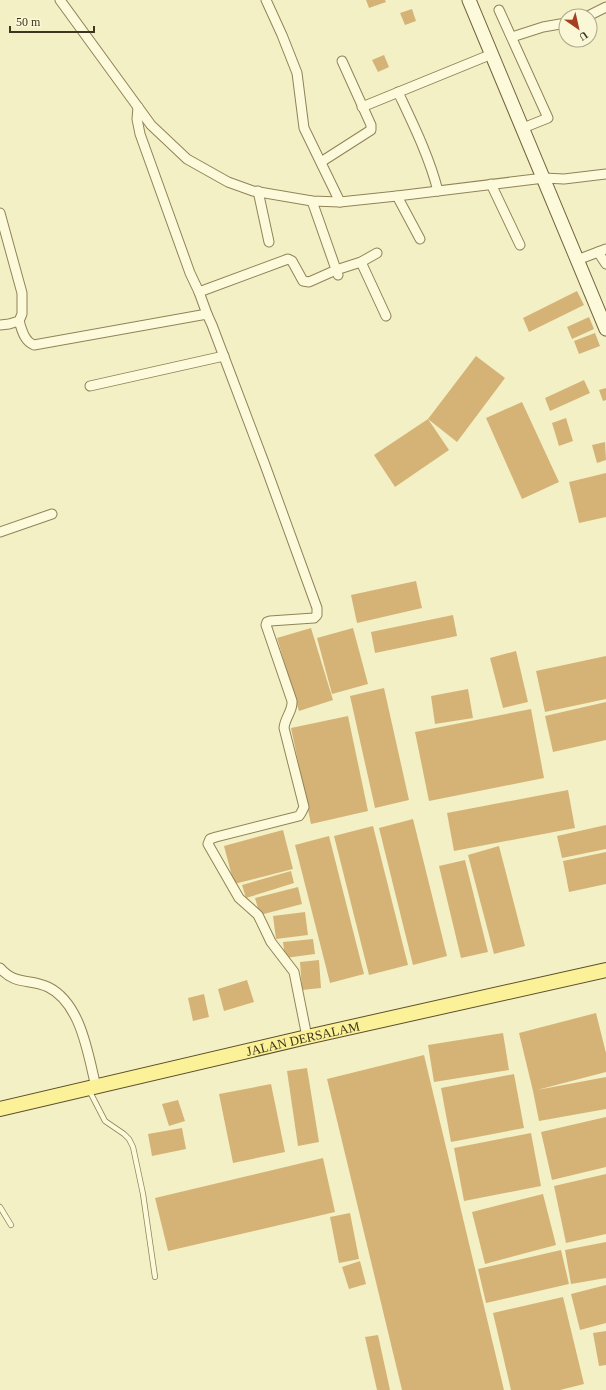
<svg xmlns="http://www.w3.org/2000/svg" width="606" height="1390" font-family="'Times New Roman',serif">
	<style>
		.building { fill: #d5b377 }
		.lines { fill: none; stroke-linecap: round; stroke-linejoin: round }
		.service-casing { stroke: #918358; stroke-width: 6 }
		.minor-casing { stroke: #918358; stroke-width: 11 }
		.secondary-casing { stroke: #73633b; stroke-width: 15 }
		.primary-casing { stroke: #5e4f2d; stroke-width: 16 }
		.service { stroke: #fcfada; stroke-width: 4.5 }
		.minor { stroke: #fcfada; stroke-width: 9 }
		.secondary { stroke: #fcfada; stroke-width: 13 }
		.primary { stroke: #faf199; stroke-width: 14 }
		.labels { text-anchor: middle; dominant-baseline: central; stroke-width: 3.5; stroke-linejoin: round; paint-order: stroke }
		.street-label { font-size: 13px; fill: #3f351e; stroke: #f9f7d6 }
	</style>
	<rect width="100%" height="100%" fill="#f3f0c5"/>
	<g class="building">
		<path d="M 366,0 L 385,0 L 386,2 L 369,8 Z"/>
		<path d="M 412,9 L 416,21 L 405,25 L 400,13 Z"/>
		<path d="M 384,55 L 389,67 L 378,72 L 372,60 Z"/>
		<path d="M 577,291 L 584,305 L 529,332 L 523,318 Z"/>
		<path d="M 589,317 L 594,329 L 572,339 L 567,327 Z"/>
		<path d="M 595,333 L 600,346 L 579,354 L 574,341 Z"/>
		<path d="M 476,356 L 505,378 L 457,442 L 428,419 Z"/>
		<path d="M 584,380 L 590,393 L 550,411 L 545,398 Z"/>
		<path d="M 606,388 L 606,400 L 603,401 L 599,390 Z"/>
		<path d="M 522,402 L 559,482 L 522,499 L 486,418 Z"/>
		<path d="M 566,418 L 573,441 L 559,446 L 552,423 Z"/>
		<path d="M 428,419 L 449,450 L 395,487 L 374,455 Z"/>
		<path d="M 605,442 L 606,460 L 597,463 L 592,445 Z"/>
		<path d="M 606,473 L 606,517 L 579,523 L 569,482 Z"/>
		<path d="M 416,581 L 422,608 L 357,623 L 351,595 Z"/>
		<path d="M 453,615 L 457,636 L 375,653 L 371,632 Z"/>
		<path d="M 311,628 L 333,700 L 299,711 L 277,638 Z"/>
		<path d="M 353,628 L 368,684 L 332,694 L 317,638 Z"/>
		<path d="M 516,651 L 528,702 L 503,708 L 490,658 Z"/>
		<path d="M 606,656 L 606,699 L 545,712 L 536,671 Z"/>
		<path d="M 384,688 L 409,800 L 375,808 L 350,696 Z"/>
		<path d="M 468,689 L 473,718 L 435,724 L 431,696 Z"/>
		<path d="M 606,702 L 606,740 L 553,752 L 545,716 Z"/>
		<path d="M 531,709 L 544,778 L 429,801 L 415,732 Z"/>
		<path d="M 348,716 L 368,811 L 311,824 L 291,728 Z"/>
		<path d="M 568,790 L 575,828 L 454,851 L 447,813 Z"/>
		<path d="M 413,819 L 447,956 L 413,965 L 379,828 Z"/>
		<path d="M 606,825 L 606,849 L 562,858 L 557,836 Z"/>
		<path d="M 373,826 L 408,965 L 369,975 L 334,836 Z"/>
		<path d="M 283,830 L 293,869 L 234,884 L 224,846 Z"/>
		<path d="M 329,836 L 364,974 L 330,983 L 295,845 Z"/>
		<path d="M 499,846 L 525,946 L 494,954 L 468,855 Z"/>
		<path d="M 606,852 L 606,884 L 569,892 L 563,861 Z"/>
		<path d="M 465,860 L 488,952 L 461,958 L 439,866 Z"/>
		<path d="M 291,871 L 294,883 L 246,898 L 242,885 Z"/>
		<path d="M 298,887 L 302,904 L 260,915 L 255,898 Z"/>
		<path d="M 305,912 L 308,935 L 276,939 L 273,916 Z"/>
		<path d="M 313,939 L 315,954 L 285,958 L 283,942 Z"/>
		<path d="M 319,960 L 321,988 L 302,990 L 300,962 Z"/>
		<path d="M 247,980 L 254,1002 L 224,1011 L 218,989 Z"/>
		<path d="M 204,994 L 209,1017 L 193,1021 L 188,998 Z"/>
		<path d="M 596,1013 L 606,1053 L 606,1072 L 537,1090 L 606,1077 L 606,1109 L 539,1121 L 533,1091 L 519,1033 Z"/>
		<path d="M 503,1033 L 509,1070 L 434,1082 L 428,1045 Z"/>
		<path d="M 424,1055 L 504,1390 L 402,1390 L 327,1079 Z"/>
		<path d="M 307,1068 L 319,1142 L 298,1146 L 287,1071 Z"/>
		<path d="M 514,1074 L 524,1128 L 451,1142 L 441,1088 Z"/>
		<path d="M 271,1084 L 285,1152 L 233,1163 L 219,1094 Z"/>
		<path d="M 178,1100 L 185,1121 L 169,1126 L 162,1104 Z"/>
		<path d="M 606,1117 L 606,1167 L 552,1180 L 541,1132 Z"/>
		<path d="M 182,1128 L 186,1149 L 152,1156 L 148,1134 Z"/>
		<path d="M 531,1133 L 541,1186 L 464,1201 L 454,1148 Z"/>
		<path d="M 323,1158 L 335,1212 L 168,1251 L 155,1198 Z"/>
		<path d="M 606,1174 L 606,1234 L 566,1243 L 554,1186 Z"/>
		<path d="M 543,1194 L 556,1245 L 485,1264 L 472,1212 Z"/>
		<path d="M 350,1213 L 359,1259 L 339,1263 L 330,1217 Z"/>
		<path d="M 606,1242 L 606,1278 L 571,1284 L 565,1250 Z"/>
		<path d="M 561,1250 L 569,1284 L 486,1303 L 478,1269 Z"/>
		<path d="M 360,1261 L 366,1284 L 349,1289 L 342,1267 Z"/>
		<path d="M 606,1285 L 606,1323 L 580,1330 L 571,1294 Z"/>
		<path d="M 563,1297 L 584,1384 L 560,1390 L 511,1390 L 493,1313 Z"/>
		<path d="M 606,1331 L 606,1365 L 599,1366 L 593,1333 Z"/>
		<path d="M 378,1335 L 390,1390 L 377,1390 L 365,1337 Z"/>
	</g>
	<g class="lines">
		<g class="service-casing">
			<g id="service">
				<path d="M 89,1090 L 105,1121 L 124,1134 L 129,1139 L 133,1147 L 143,1194 L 155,1277"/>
				<path d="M 0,1207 L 11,1225"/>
			</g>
		</g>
		<g class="minor-casing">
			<g id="minor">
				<path d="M 60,0 L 151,125 L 187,159 L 228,182 L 253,191 L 312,201 L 340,202 L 397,196 L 544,178 L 564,179 L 606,174"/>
				<path d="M 266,0 L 282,35 L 297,73 L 304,128 L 340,202"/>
				<path d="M 499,10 L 548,118 L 523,128"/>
				<path d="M 588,16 L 606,7"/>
				<path d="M 512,37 L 543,27 L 566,23"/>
				<path d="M 398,92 C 413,124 429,156 438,191"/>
				<path d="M 138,107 L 137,119 L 140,134 L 190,273 L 199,292 L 207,314"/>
				<path d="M 362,107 L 492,54"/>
				<path d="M 321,162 L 371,130 L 371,125 L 342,61"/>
				<path d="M 491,184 L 520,245"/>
				<path d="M 258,191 L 269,242"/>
				<path d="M 397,196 L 420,239"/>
				<path d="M 312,201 L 338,275"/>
				<path d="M 0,213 L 22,293 L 22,314 L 19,321 L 9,324 L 0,325"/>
				<path d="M 598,252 L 606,264"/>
				<path d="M 577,260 L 606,249"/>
				<path d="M 361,262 L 386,316"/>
				<path d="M 199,292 L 288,259 L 292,261 L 303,281 L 309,282 L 336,270 L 361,262 L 377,253"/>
				<path d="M 19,321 C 22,330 24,341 34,345 L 207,314 L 212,325 L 265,465 L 317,608 L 317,615 L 314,618 L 270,621 L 267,622 L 266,625 L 292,701 C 293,711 285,717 284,728 L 304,807 L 301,813 L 299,816 L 216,837 L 210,839 L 208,844 L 239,898 L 258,915 L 271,942 L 294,972 L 307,1037"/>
				<path d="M 90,386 L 224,356"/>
				<path d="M 0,532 L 52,514"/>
				<path d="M 0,968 C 16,986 29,978 48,987 C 81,1003 88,1054 96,1087"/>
			</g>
		</g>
		<g class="secondary-casing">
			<path id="secondary" d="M 469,0 L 606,329"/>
		</g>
		<g class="primary-casing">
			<g id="primary">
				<path id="s1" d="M 0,1109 L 307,1037 L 606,970"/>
			</g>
		</g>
		<use href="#service" class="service"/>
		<use href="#minor" class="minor"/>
		<use href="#secondary" class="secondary"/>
		<use href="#primary" class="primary"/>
	</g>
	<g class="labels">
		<g class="street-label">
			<text stroke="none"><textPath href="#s1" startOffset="311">JALAN DERSALAM</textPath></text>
		</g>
	</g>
	<g transform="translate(578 28) rotate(146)"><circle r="19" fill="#f9f7d6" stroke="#afa98c"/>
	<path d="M0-3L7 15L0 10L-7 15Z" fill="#a73e21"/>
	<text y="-6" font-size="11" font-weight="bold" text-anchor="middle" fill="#3f351e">U</text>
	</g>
	<path d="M10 26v6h84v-6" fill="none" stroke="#3f351e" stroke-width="2"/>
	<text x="16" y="26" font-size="12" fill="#3f351e" stroke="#f9f7d6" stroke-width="3" paint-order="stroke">50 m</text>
</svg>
